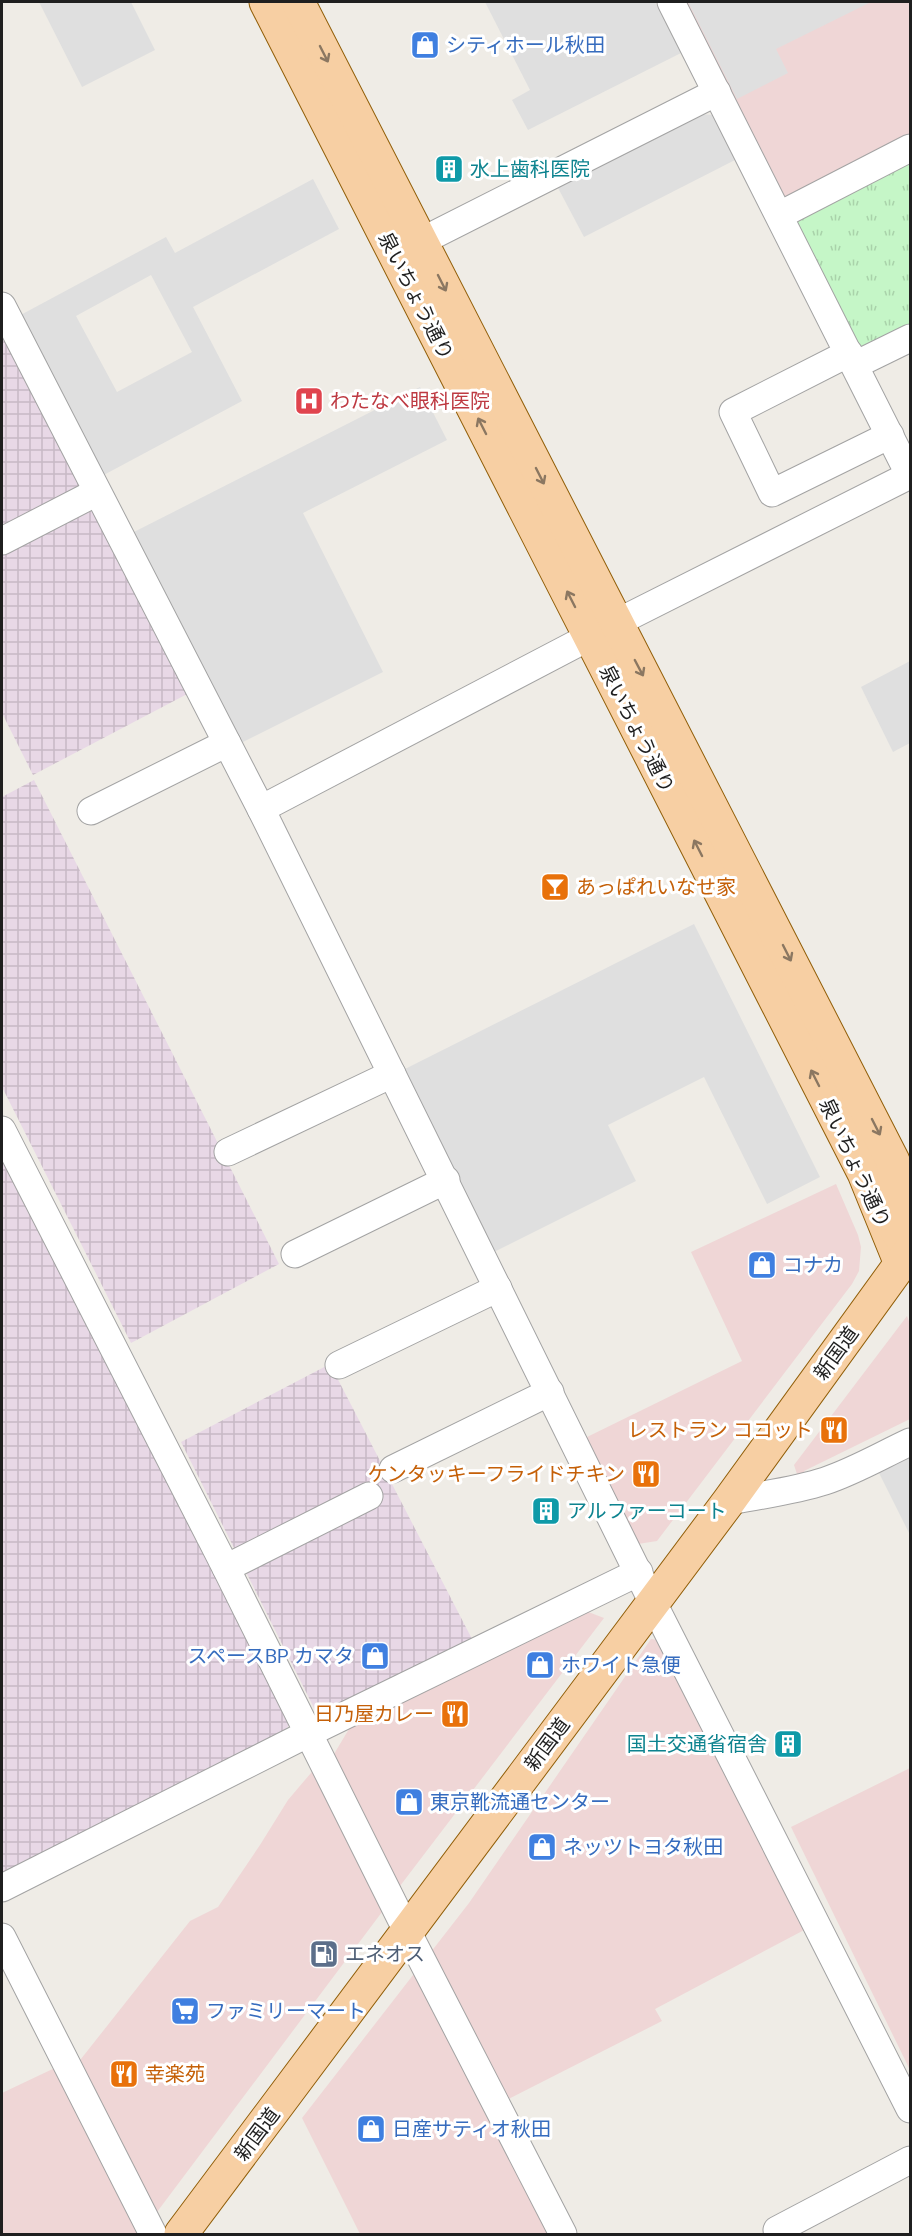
<svg xmlns="http://www.w3.org/2000/svg" width="912" height="2236" font-family="'DM Sans','Noto Sans JP',sans-serif">
	<style>
		.commercial { fill: #efd6d6 }
		.industrial { fill: url(#industrial-grid) }
		.park { fill: url(#park-tufts) }
		.parking { fill: #dfdfdf; fill-rule: evenodd }
		.lines { fill: none; stroke-linecap: round; stroke-linejoin: round }
		.minor-casing { stroke: #a3a3a3; stroke-width: 29 }
		.major-casing { stroke: #915e08; stroke-width: 35 }
		.minor { stroke: #fff; stroke-width: 27 }
		.major { stroke: #f7cfa3; stroke-width: 33 }
		.oneway { stroke: #8b7761 }
		.labels { text-anchor: middle; dominant-baseline: central; stroke-width: 6; stroke-linejoin: round; paint-order: stroke }
		.shop-label { font-size: 20px; fill: #366cbe; stroke: #fff; text-anchor: start }
		.culture-label { font-size: 20px; fill: #0d838f; stroke: #fff; text-anchor: start }
		.street-label { font-size: 20px; fill: #1f1f1f; stroke: #fff }
		.health-label { font-size: 20px; fill: #be3a42; stroke: #fff; text-anchor: start }
		.food-label { font-size: 20px; fill: #c56008; stroke: #fff; text-anchor: end }
		.service-label { font-size: 20px; fill: #4e5e75; stroke: #fff; text-anchor: start }
	</style>
	<defs>
		<pattern id="industrial-grid" width="8" height="8" patternUnits="userSpaceOnUse" patternTransform="scale(1.5)"><rect width="8" height="8" fill="#e8d8e6"/><path d="M0 4h8M4 0v8" fill="none" stroke="#c7b9c5"/></pattern>
		<pattern id="park-tufts" width="24" height="20" patternUnits="userSpaceOnUse" patternTransform="scale(1.5)"><rect width="24" height="20" fill="#c5f6c7"/><path d="M3 7l-1-3M5 7V3M7 7l1-3M15 17l-1-3M17 17v-4M19 17l1-3" fill="none" stroke="#a9d2aa"/></pattern>
	</defs>
	<rect width="100%" height="100%" fill="#efece6"/>
	<g class="commercial">
		<path d="M 680,2 L 910,2 L 910,136 L 782,202 Z"/>
		<path d="M 836,1184 L 858,1235 L 861,1247 L 859,1271 L 852,1284 L 657,1541 L 638,1544 L 585,1438 L 742,1361 L 691,1252 Z"/>
		<path d="M 907,1316 L 910,1324 L 910,1419 L 804,1471 L 806,1478 L 799,1480 L 794,1465 Z"/>
		<path d="M 583,1610 L 604,1618 L 400,1886 L 334,1754 L 352,1724 Z"/>
		<path d="M 651,1639 L 667,1641 L 808,1928 L 655,2009 L 662,2021 L 487,2110 L 552,2234 L 360,2234 L 302,2118 L 469,1903 Z"/>
		<path d="M 316,1767 L 385,1908 L 154,2216 L 77,2064 L 190,1921 L 218,1907 L 260,1845 L 288,1800 Z"/>
		<path d="M 910,1768 L 910,2070 L 791,1827 Z"/>
		<path d="M 59,2066 L 139,2234 L 2,2234 L 2,2093 Z"/>
	</g>
	<g class="industrial">
		<path d="M 2,324 L 191,692 L 33,775 L 2,713 Z"/>
		<path d="M 34,780 L 279,1264 L 131,1343 L 2,1087 L 2,797 Z"/>
		<path d="M 6,1157 L 289,1725 L 281,1736 L 2,1874 L 2,1160 Z"/>
		<path d="M 330,1364 L 472,1639 L 326,1713 L 315,1710 L 181,1442 Z"/>
	</g>
	<path class="park" d="M 910,156 L 910,330 L 856,349 L 794,222 Z"/>
	<g class="parking">
		<path d="M 39,2 L 131,2 L 155,50 L 82,87 Z"/>
		<path d="M 485,2 L 655,2 L 681,53 L 528,130 L 512,100 L 530,90 Z"/>
		<path d="M 688,2 L 871,2 L 776,49 L 788,73 L 737,99 Z"/>
		<path d="M 696,114 L 715,115 L 735,160 L 584,237 L 557,186 Z"/>
		<path d="M 313,179 L 339,229 L 193,307 L 242,401 L 100,477 L 15,318 L 166,237 L 175,253 ZM 151,275 L 192,352 L 117,392 L 76,316 Z"/>
		<path d="M 420,387 L 447,440 L 303,513 L 383,672 L 235,746 L 128,535 Z"/>
		<path d="M 910,661 L 910,743 L 893,752 L 861,687 Z"/>
		<path d="M 694,924 L 820,1177 L 767,1204 L 704,1077 L 608,1125 L 636,1181 L 492,1253 L 401,1071 Z"/>
		<path d="M 910,1449 L 910,1535 L 876,1467 Z"/>
	</g>
	<g class="lines">
		<g class="minor-casing">
			<g id="minor">
				<path d="M 671,2 L 910,476"/>
				<path d="M 780,215 L 910,148"/>
				<path d="M 404,250 L 717,92"/>
				<path d="M 2,306 L 261,809 L 653,1603 L 910,2109"/>
				<path d="M 849,353 L 733,412 L 772,493 L 890,435"/>
				<path d="M 855,365 L 910,338"/>
				<path d="M 2,541 L 97,492"/>
				<path d="M 261,809 L 616,623 L 910,475"/>
				<path d="M 91,811 L 227,743"/>
				<path d="M 2,1130 L 226,1568 L 408,1933 L 563,2234"/>
				<path d="M 228,1152 L 392,1074"/>
				<path d="M 295,1254 L 446,1180"/>
				<path d="M 339,1365 L 498,1288"/>
				<path d="M 393,1469 L 550,1392"/>
				<path d="M 729,1501 C 761,1495 794,1491 825,1481 C 855,1471 882,1455 910,1442"/>
				<path d="M 226,1568 L 369,1496"/>
				<path d="M 2,1888 L 309,1733 L 639,1572"/>
				<path d="M 2,1937 L 153,2234"/>
				<path d="M 777,2230 L 910,2160"/>
			</g>
		</g>
		<g class="major-casing">
			<g id="major">
				<path d="M 266,2 L 864,1173 L 901,1264"/>
				<path d="M 298,2 L 893,1161 L 898,1233"/>
				<path d="M 181,2234 L 729,1501 L 910,1251"/>
			</g>
		</g>
		<use href="#minor" class="minor"/>
		<use href="#major" class="major"/>
	</g>
	<defs><path id="oneway-shaft" d="M-6 0H5M1.5-3L5.5 0L1.5 3" fill="none" stroke-width="1.6" stroke-linecap="round" stroke-linejoin="round" transform="scale(1.5)"/></defs>
	<g class="oneway">
		<use href="#oneway-shaft" transform="translate(324 54) rotate(63)"/>
		<use href="#oneway-shaft" transform="translate(442 283) rotate(63)"/>
		<use href="#oneway-shaft" transform="translate(482 426) rotate(-117)"/>
		<use href="#oneway-shaft" transform="translate(540 476) rotate(63)"/>
		<use href="#oneway-shaft" transform="translate(571 599) rotate(-117)"/>
		<use href="#oneway-shaft" transform="translate(639 668) rotate(62)"/>
		<use href="#oneway-shaft" transform="translate(698 848) rotate(-117)"/>
		<use href="#oneway-shaft" transform="translate(787 953) rotate(63)"/>
		<use href="#oneway-shaft" transform="translate(815 1078) rotate(-117)"/>
		<use href="#oneway-shaft" transform="translate(876 1127) rotate(63)"/>
	</g>
	<defs>
		<g id="shop-square" transform="scale(1.5)"><rect x="-9" y="-9" width="18" height="18" rx="4" fill="#3f7fe0" stroke="#fff"/><path d="M-5-2.5h2.3a2.7 3.5 0 0 1 5.4 0H5L5.5 6h-11ZM-1.5-2.5h3a1.5 2.3 0 0 0-3 0Z" fill="#fff"/></g>
		<g id="building-square" transform="scale(1.5)"><rect x="-9" y="-9" width="18" height="18" rx="4" fill="#0f9aa8" stroke="#fff"/><path d="M-4-6H4V6H1V3H-1V6H-4ZM-2.5-4.3h1.7v1.8h-1.7ZM.8-4.3h1.7v1.8H.8ZM-2.5-1h1.7V.8h-1.7ZM.8-1h1.7V.8H.8Z" fill="#fff"/></g>
		<g id="hospital-square" transform="scale(1.5)"><rect x="-9" y="-9" width="18" height="18" rx="4" fill="#e0444e" stroke="#fff"/><path d="M-5-5h3v3.5h4V-5h3V5h-3V1.5h-4V5h-3Z" fill="#fff"/></g>
		<g id="bar-square" transform="scale(1.5)"><rect x="-9" y="-9" width="18" height="18" rx="4" fill="#e8710a" stroke="#fff"/><path d="M-6-5H6L.8 .8V4.5H3.5V6h-7V4.5H-.8V.8Z" fill="#fff"/></g>
		<g id="restaurant-square" transform="scale(1.5)"><rect x="-9" y="-9" width="18" height="18" rx="4" fill="#e8710a" stroke="#fff"/><path d="M-5-6h1v4h1v-4h1v4h1v-4h1v5L-1.5 .5V6h-2V.5L-5-1ZM5-6V6H3V1.5H1.5Q1.5-4 5-6Z" fill="#fff"/></g>
		<g id="fuel-square" transform="scale(1.5)"><rect x="-9" y="-9" width="18" height="18" rx="4" fill="#5c6f8a" stroke="#fff"/><path d="M-5.5-6h7V0h2V4h1.3V-2.5L3-4.5l.8-.8L6-3V5H2.5V1h-1V6h-7ZM-4.2-4.7v3.2H.2V-4.7Z" fill="#fff"/></g>
		<g id="supermarket-square" transform="scale(1.5)"><rect x="-9" y="-9" width="18" height="18" rx="4" fill="#3f7fe0" stroke="#fff"/><path d="M-6-5.5h2.5l.6 2H6L4.5 2H-2.5L-4.4-4H-6ZM-1.5 3.2a1.3 1.3 0 1 0 .1 0ZM3 3.2a1.3 1.3 0 1 0 .1 0Z" fill="#fff"/></g>
	</defs>
	<g fill-rule="evenodd">
		<use href="#shop-square" x="425" y="45"/>
		<use href="#building-square" x="449" y="169"/>
		<use href="#hospital-square" x="309" y="401"/>
		<use href="#bar-square" x="555" y="887"/>
		<use href="#shop-square" x="762" y="1265"/>
		<use href="#restaurant-square" x="834" y="1430"/>
		<use href="#restaurant-square" x="646" y="1474"/>
		<use href="#building-square" x="546" y="1511"/>
		<use href="#shop-square" x="375" y="1656"/>
		<use href="#shop-square" x="540" y="1665"/>
		<use href="#restaurant-square" x="455" y="1714"/>
		<use href="#building-square" x="788" y="1744"/>
		<use href="#shop-square" x="409" y="1802"/>
		<use href="#shop-square" x="542" y="1847"/>
		<use href="#fuel-square" x="324" y="1954"/>
		<use href="#supermarket-square" x="185" y="2011"/>
		<use href="#restaurant-square" x="124" y="2074"/>
		<use href="#shop-square" x="371" y="2129"/>
	</g>
	<g class="labels">
		<g class="shop-label">
			<text x="446" y="45">シティホール秋田</text>
			<text x="783" y="1265">コナカ</text>
			<text x="354" y="1656" text-anchor="end">スペースBP カマタ</text>
			<text x="561" y="1665">ホワイト急便</text>
			<text x="430" y="1802">東京靴流通センター</text>
			<text x="563" y="1847">ネッツトヨタ秋田</text>
			<text x="206" y="2011">ファミリーマート</text>
			<text x="392" y="2129">日産サティオ秋田</text>
		</g>
		<g class="culture-label">
			<text x="470" y="169">水上歯科医院</text>
			<text x="567" y="1511">アルファーコート</text>
			<text x="767" y="1744" text-anchor="end">国土交通省宿舎</text>
		</g>
		<g class="street-label">
			<text transform="translate(416 296) rotate(63)">泉いちょう通り</text>
			<text transform="translate(637 729) rotate(63)">泉いちょう通り</text>
			<text transform="translate(855 1163) rotate(65)">泉いちょう通り</text>
			<text transform="translate(836 1353) rotate(-54)">新国道</text>
			<text transform="translate(547 1744) rotate(-53)">新国道</text>
			<text transform="translate(257 2134) rotate(-53)">新国道</text>
		</g>
		<g class="health-label">
			<text x="330" y="401">わたなべ眼科医院</text>
		</g>
		<g class="food-label">
			<text x="576" y="887" text-anchor="start">あっぱれいなせ家</text>
			<text x="813" y="1430">レストラン ココット</text>
			<text x="625" y="1474">ケンタッキーフライドチキン</text>
			<text x="434" y="1714">日乃屋カレー</text>
			<text x="145" y="2074" text-anchor="start">幸楽苑</text>
		</g>
		<g class="service-label">
			<text x="345" y="1954">エネオス</text>
		</g>
	</g>
	<rect width="912" height="2236" fill="none" stroke="#1f1f1f" stroke-width="6"/>
</svg>
